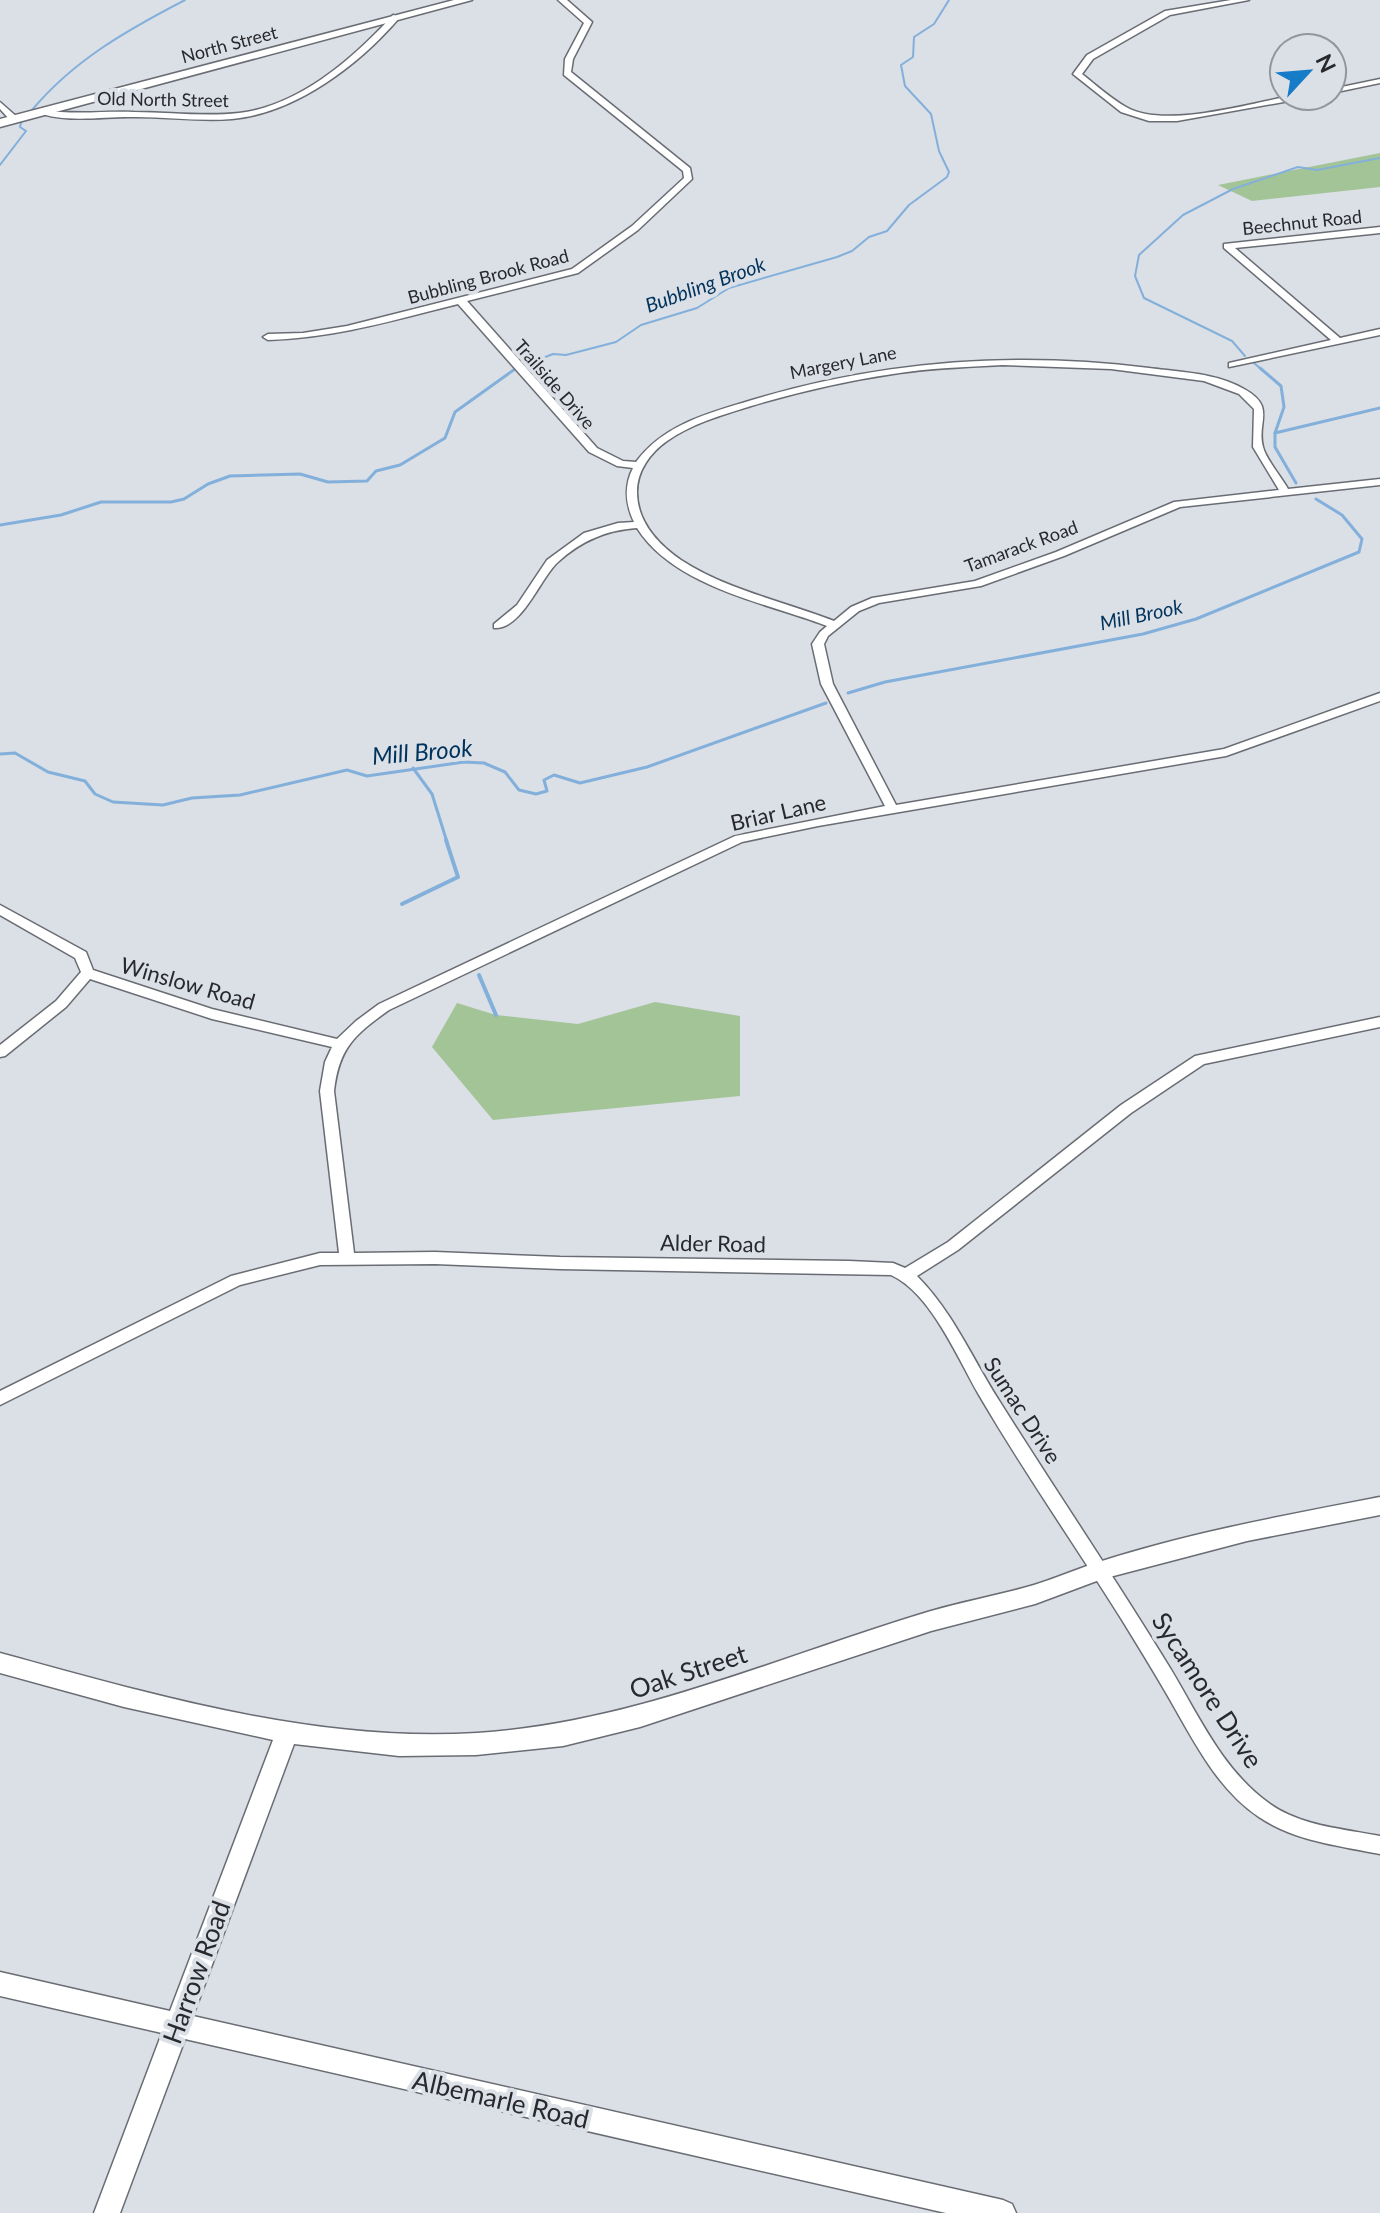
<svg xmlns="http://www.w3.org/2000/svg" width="1380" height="2213" font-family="Lato,sans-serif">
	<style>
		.green { fill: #a3c497 }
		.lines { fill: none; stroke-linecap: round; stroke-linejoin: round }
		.stream-far2 { stroke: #83b0db; stroke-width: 2 }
		.stream-far1 { stroke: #83b0db; stroke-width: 3 }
		.stream { stroke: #83b0db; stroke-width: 4 }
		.minor-casing { stroke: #696d73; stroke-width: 3 }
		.tertiary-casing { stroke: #696d73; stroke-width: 3 }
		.secondary-casing { stroke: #696d73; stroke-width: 3 }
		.minor { fill: #fff; fill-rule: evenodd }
		.tertiary { fill: #fff; fill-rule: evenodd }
		.secondary { fill: #fff; fill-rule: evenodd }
		.labels { text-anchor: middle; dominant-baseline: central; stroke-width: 8; stroke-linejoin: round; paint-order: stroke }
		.far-street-label { font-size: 18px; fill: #28292c; stroke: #dbdfe6 }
		.far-water-label { font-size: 20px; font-style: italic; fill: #00335c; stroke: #dbdfe6 }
		.street-label { font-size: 22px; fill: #28292c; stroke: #dbdfe6 }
		.water-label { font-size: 24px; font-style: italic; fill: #00335c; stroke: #dbdfe6 }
		.near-street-label { font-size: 26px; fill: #28292c; stroke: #dbdfe6 }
	</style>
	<rect width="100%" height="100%" fill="#dbdfe6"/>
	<g class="green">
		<path d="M 1380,153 L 1380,187 L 1252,201 L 1218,185 Z"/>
		<path d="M 655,1002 L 740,1016 L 740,1096 L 493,1120 L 432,1047 L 457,1003 L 496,1015 L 578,1024 Z"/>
	</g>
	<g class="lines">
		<g class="stream-far2">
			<path d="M 32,110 C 74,60 127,30 185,0"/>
			<path d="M 0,165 L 26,131 L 20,127 L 21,123"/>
			<path d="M 1245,356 L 1232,341 L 1144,298 L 1135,276 L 1139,255 L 1183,215 L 1233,189 L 1298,167 L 1317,170 L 1380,158"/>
			<path d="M 530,363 L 553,354 L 566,355 L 616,342 L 641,325 L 697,308 L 729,288 L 837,257 L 852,251 L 869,237 L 887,231 L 909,205 L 947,177 L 949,172 L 939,151 L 931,114 L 905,86 L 901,65 L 913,57 L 914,37 L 934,24 L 949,0"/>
			<path d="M 1254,363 L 1262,370"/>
		</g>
		<g class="stream-far1">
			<path d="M 1260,368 L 1281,386 L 1284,407 L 1275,433 L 1275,447 L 1296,483"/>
			<path d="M 1275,433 L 1380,408"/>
			<path d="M 0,525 L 61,515 L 101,502 L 171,502 L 184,499 L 208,484 L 230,476 L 300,474 L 328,482 L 367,481 L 376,471 L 400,465 L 445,438 L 455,412 L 515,369"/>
			<path d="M 848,693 L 885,682 L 1143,634 L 1196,619 L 1359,552 L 1362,539 L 1342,515 L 1316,499"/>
			<path d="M 0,754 L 15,753 L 48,772 L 85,781 L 95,794 L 113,802 L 163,805 L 192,798 L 240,795 L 347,770 L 367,776 L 464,762 L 484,763 L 505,772 L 519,790 L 536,794 L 547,791 L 544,780 L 554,775 L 580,783 L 647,767 L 826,703"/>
			<path d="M 413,768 L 432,794 L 447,842"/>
		</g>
		<g class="stream">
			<path d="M 402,904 L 458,877 L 446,840"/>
			<path d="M 479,975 L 496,1015"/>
		</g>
		<g class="minor-casing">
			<g id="minor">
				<path d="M 558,0 L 567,0 L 592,22 L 573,59 L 571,72 L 690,168 L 692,179 L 638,230 L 578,273 L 467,301 L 597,448 L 623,461 L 636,462 C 664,424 709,413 752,400 C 882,361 1015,351 1149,368 C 1180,372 1217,373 1244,389 C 1277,407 1256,422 1263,447 C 1266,459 1282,478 1288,489 L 1380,479 L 1380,485 L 1180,507 L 1064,556 L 981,586 L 879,603 L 859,611 L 828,636 L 824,644 L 833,684 L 896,805 L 1224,749 L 1380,693 L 1380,701 L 1226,756 L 818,826 L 742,842 L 389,1010 C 354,1035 339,1048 334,1091 L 354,1253 L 435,1252 L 560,1257 L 849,1261 L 893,1263 L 905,1268 L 948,1242 L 1121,1105 L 1195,1056 L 1380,1017 L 1380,1027 L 1204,1064 L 1131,1113 L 958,1250 L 917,1276 C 953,1312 973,1360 1000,1402 C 1056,1491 1115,1578 1170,1668 C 1199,1716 1223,1771 1270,1804 C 1301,1826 1344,1829 1380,1836 L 1380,1854 C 1340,1846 1294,1841 1259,1817 C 1217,1789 1194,1741 1169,1698 C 1154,1672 1138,1646 1122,1620 C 1075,1545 1024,1472 979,1395 C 958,1359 931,1293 891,1275 L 560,1269 L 435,1264 L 320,1265 L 240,1285 L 0,1405 L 0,1391 L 231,1276 L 320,1253 L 339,1253 L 320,1091 L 325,1062 L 332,1047 L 212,1019 L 90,979 L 66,1007 L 5,1056 L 0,1057 L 0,1045 L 56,1001 L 81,972 L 75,958 L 0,915 L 0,905 L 86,952 L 93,970 L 212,1009 L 337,1039 L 356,1021 L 379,1004 L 735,836 L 885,806 L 821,684 L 812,644 L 820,632 L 827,626 C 767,603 674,587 637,528 C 606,530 581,541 558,562 C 540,578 522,630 494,628 L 494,624 L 517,605 L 547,560 L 584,533 L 618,523 L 634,522 C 625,503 624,486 633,468 L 617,466 L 589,452 L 458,304 C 395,320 334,338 268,340 L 263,337 L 268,334 L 303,333 L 347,326 L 572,269 L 632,226 L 684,178 L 683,171 L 564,75 L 565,59 L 584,23 ZM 1002,365 L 1111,369 L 1204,381 L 1239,394 L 1254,409 L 1253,447 L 1279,490 L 1174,502 L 1056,552 L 975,581 L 872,598 L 851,607 L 834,621 C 783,601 727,590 681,560 C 658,544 637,522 637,492 C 637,471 650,453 667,441 C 691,424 722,415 751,406 C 798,392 845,381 893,374 C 929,368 966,367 1002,365 Z"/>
				<path d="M 1231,0 L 1249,0 L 1170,15 L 1093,59 L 1082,74 C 1096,85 1110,98 1126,107 C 1163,129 1248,104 1290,96 L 1307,96 L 1306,98 L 1177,121 L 1149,121 L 1121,112 L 1073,74 L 1087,55 L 1165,11 Z"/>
				<path d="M 393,15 L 400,17 C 359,65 296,113 232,119 C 197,122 163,116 128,117 C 103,117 60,123 38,112 L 42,110 C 73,115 103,111 134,112 C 169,112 204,117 239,113 C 299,106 354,58 393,15 Z"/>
				<path d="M 1380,79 L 1380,83 L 1332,93 L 1332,89 Z"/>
				<path d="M 0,102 L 17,117 L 17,121 L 11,121 L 0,109 Z"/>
				<path d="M 1380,227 L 1380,233 L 1235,248 L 1340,338 L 1380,329 L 1380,335 L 1229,367 L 1229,363 L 1331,340 L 1224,248 L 1224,244 Z"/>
			</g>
		</g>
		<g class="tertiary-casing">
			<path id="tertiary" d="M 1380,1497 L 1380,1515 L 1247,1541 L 1102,1579 L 1035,1604 L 931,1631 L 640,1727 L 563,1746 L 476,1755 L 399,1756 L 294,1744 L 193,2016 L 1003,2200 L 1012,2204 L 1016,2213 L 946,2213 L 185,2039 L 120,2213 L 94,2213 L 162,2033 L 0,1996 L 0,1972 L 170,2011 L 273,1740 L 124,1707 L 0,1673 L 0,1653 C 154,1695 316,1743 477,1733 C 635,1723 780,1656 931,1611 C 965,1601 1000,1595 1034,1585 C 1057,1578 1079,1568 1102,1561 C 1193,1532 1287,1515 1380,1497 Z"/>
		</g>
		<g class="secondary-casing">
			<path id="secondary" d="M 454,0 L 472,0 L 0,127 L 0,119 Z"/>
		</g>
		<use href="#minor" class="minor"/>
		<use href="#tertiary" class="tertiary"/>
		<use href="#secondary" class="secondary"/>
	</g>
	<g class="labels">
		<g class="far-street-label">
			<text transform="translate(229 44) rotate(-15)">North Street</text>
			<text transform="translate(163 99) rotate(1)">Old North Street</text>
			<text transform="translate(1302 222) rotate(-6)">Beechnut Road</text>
			<text transform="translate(488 276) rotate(-15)">Bubbling Brook Road</text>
			<text transform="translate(843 362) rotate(-11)">Margery Lane</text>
			<text transform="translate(555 384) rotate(49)">Trailside Drive</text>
			<text transform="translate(1021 546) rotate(-20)">Tamarack Road</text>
		</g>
		<g class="far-water-label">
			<text transform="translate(705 284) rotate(-20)">Bubbling Brook</text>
			<text transform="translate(1141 614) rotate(-12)">Mill Brook</text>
		</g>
		<g class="street-label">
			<text transform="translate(778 812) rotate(-13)">Briar Lane</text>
			<text transform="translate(188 983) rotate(16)">Winslow Road</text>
			<text transform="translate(713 1243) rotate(1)">Alder Road</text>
			<text transform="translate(1023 1410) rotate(57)">Sumac Drive</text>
		</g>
		<g class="water-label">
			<text transform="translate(422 751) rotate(-5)">Mill Brook</text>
		</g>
		<g class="near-street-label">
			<text transform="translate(688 1671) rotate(-18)">Oak Street</text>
			<text transform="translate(1208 1690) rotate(57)">Sycamore Drive</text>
			<text transform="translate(196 1972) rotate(-70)">Harrow Road</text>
			<text transform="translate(501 2099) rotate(13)">Albemarle Road</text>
		</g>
	</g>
	<g transform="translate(1308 72) rotate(64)"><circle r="38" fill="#dbdfe6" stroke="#93969c" stroke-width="2"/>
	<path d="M0-6L14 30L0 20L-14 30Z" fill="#167cc7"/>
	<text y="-12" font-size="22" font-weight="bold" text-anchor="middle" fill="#28292c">N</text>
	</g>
</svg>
